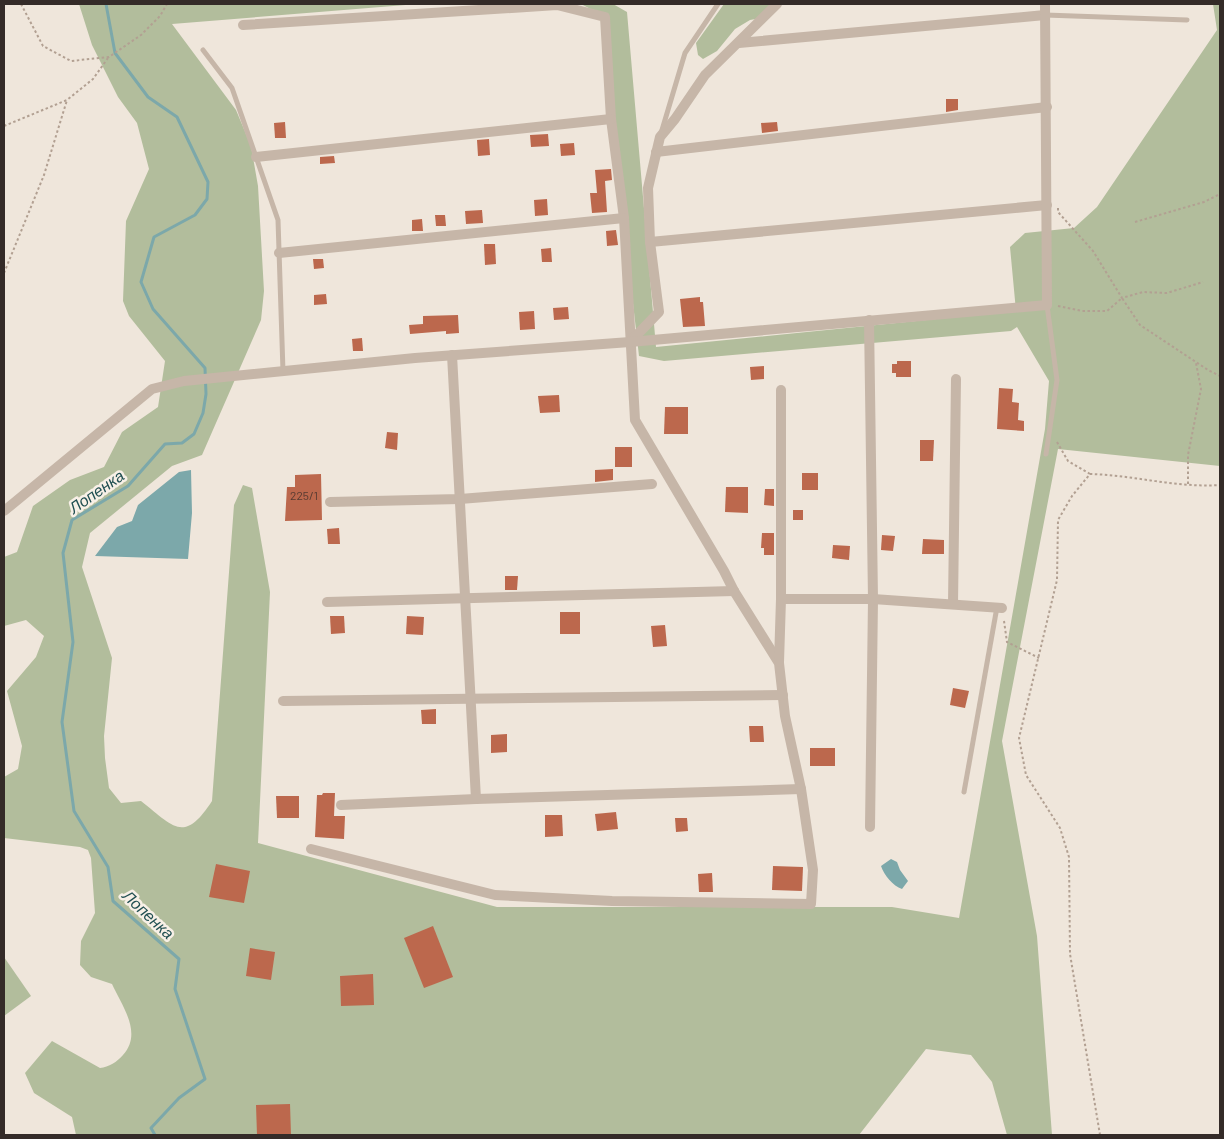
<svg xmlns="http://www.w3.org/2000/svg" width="1224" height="1139" font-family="Barlow,sans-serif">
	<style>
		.green { fill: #b2bd9c }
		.water { fill: #7ca8aa }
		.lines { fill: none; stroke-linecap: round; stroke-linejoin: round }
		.stream { stroke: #7ca8aa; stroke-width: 3 }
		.building { fill: #bc684d }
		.path { stroke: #b2a092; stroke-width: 2; stroke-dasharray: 2.5 2.5; stroke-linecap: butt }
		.lane { stroke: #c6b6a8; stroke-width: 5 }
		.street { stroke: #c6b6a8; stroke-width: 10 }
		.labels { text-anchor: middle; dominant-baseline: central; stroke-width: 5; stroke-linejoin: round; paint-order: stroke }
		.number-label { font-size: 12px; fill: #563a31 }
		.water-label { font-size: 16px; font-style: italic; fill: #214f52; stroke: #f8f0e7 }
	</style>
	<rect width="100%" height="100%" fill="#efe6db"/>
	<g class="green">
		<path d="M 79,4 L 418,4 L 172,24 L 236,110 L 251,146 L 258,186 L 264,291 L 261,320 L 202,455 L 172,466 L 90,533 L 82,567 L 112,658 L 104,736 L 105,758 L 109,788 L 121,803 L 141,801 C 174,827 184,844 212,801 L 234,505 L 243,485 L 252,488 L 270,592 L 258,843 L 497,907 L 892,907 L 959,918 L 1045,429 L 1049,381 L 1017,327 L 1011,331 L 664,361 L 639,356 L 600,14 L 581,4 L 613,4 L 627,12 L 656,347 L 1016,311 L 1010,247 L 1025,233 L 1074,228 L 1097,207 L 1217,30 L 1213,4 L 1220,4 L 1220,466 L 1058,449 L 1002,741 L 1037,936 L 1052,1135 L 1007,1135 L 992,1082 L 971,1055 L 926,1049 L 859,1135 L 76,1135 L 72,1117 L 34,1093 L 25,1073 L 52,1041 L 100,1068 C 109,1067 117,1062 123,1055 C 143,1033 122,1006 112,984 L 91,977 L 80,965 L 81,941 L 95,913 L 91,858 L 88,850 L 80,847 L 4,838 L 4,777 L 18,769 L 22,746 L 7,691 L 36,657 L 44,636 L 26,620 L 4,626 L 4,557 L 17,552 L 33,506 L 70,480 L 104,467 L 122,432 L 158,407 L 165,361 L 129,316 L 123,301 L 126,221 L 149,169 L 137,123 L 118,97 L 92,45 Z"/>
		<path d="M 724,4 L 780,4 L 761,18 L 750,20 L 735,29 L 717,51 L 703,59 L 698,55 L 696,43 Z"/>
		<path d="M 4,957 L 31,996 L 4,1016 Z"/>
	</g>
	<g class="water">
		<path d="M 191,470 L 192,513 L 188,559 L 95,556 L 117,527 L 132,521 L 138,505 L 179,472 Z"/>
		<path d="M 891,859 L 897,862 L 900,870 L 908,881 L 902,889 C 893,886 884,875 881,866 Z"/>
	</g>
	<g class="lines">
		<path class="stream" d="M 106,4 L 115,53 L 148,97 L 177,117 L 208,182 L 207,199 L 195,215 L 154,237 L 141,282 L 153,309 L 205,368 L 206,394 L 203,413 L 194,434 L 182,443 L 165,444 L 128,486 L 72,520 L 63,553 L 73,642 L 62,722 L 74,811 L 108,867 L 113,901 L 179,959 L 175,989 L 205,1079 L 179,1098 L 151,1128 L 155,1135"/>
	</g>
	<g class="building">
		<path d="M 946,99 L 958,99 L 958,110 L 946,112 Z"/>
		<path d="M 285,122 L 286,138 L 275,138 L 274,123 Z"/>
		<path d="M 777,122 L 778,131 L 762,133 L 761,123 Z"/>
		<path d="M 548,134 L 549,146 L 531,147 L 530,135 Z"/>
		<path d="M 489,139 L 490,155 L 478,156 L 477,140 Z"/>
		<path d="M 574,143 L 575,155 L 561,156 L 560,144 Z"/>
		<path d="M 334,156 L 335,163 L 320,164 L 320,157 Z"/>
		<path d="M 611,169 L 612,180 L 605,181 L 607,212 L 592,213 L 590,193 L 597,193 L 595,170 Z"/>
		<path d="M 547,199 L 548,215 L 535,216 L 534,200 Z"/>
		<path d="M 482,210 L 483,223 L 466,224 L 465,211 Z"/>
		<path d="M 435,215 L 445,215 L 446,226 L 436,226 Z"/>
		<path d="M 422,219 L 423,231 L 412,231 L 412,220 Z"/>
		<path d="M 616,230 L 618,245 L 607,246 L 606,231 Z"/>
		<path d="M 484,244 L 495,244 L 496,264 L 485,265 Z"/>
		<path d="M 551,248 L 552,262 L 542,262 L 541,249 Z"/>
		<path d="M 313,259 L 323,259 L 324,268 L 314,269 Z"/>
		<path d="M 326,294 L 327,304 L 314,305 L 314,295 Z"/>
		<path d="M 700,297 L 700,302 L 703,302 L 705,326 L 683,327 L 680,299 Z"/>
		<path d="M 568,307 L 569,319 L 554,320 L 553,308 Z"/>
		<path d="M 534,311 L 535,329 L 520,330 L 519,312 Z"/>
		<path d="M 458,315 L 459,333 L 446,334 L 446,331 L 410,334 L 409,325 L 423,324 L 423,316 Z"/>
		<path d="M 362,338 L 363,351 L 353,351 L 352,339 Z"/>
		<path d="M 897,361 L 911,361 L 911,377 L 896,377 L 896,373 L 892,373 L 892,364 L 897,364 Z"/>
		<path d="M 764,366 L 764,379 L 751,380 L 750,367 Z"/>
		<path d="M 999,388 L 1013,389 L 1012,402 L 1019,403 L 1018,420 L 1024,421 L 1024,431 L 997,429 Z"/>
		<path d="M 559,395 L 560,412 L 540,413 L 538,396 Z"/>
		<path d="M 665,407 L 688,407 L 688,434 L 664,434 Z"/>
		<path d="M 387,432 L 398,433 L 397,450 L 385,448 Z"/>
		<path d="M 920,440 L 934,440 L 933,461 L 920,461 Z"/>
		<rect x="615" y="447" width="17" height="20"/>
		<path d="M 613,469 L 613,480 L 595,482 L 595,470 Z"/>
		<rect x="802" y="473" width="16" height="17"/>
		<path d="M 321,474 L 322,520 L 285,521 L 287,487 L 295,487 L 295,475 Z"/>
		<path d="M 726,487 L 748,487 L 748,513 L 725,512 Z"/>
		<path d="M 765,489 L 774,489 L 774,506 L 764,505 Z"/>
		<rect x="793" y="510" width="10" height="10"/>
		<path d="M 339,528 L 340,544 L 328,544 L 327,529 Z"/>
		<path d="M 762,533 L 774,533 L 774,555 L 764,555 L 764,548 L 761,548 Z"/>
		<path d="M 882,535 L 895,536 L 893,551 L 881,550 Z"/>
		<path d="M 923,539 L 944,540 L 944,554 L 922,554 Z"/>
		<path d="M 833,545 L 850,546 L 849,560 L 832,558 Z"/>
		<path d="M 505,576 L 518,576 L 517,590 L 505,590 Z"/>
		<rect x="560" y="612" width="20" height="22"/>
		<path d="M 330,616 L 344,616 L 345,633 L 331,634 Z"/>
		<path d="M 407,616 L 424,617 L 423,635 L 406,634 Z"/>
		<path d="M 665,625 L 667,646 L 653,647 L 651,626 Z"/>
		<path d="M 953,688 L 969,691 L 965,708 L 950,705 Z"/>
		<path d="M 436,709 L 436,724 L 422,724 L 421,710 Z"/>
		<path d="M 749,726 L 763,726 L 764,742 L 750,742 Z"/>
		<path d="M 507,734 L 507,752 L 491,753 L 491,735 Z"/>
		<rect x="810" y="748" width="25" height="18"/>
		<path d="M 323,793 L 335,793 L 334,816 L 345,816 L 344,839 L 315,837 L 317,795 L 322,795 Z"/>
		<path d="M 276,796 L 299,796 L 299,818 L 277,818 Z"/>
		<path d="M 616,812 L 618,829 L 597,831 L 595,814 Z"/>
		<path d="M 545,815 L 562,815 L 563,836 L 545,837 Z"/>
		<path d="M 675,818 L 687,818 L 688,831 L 676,832 Z"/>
		<path d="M 216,864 L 250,871 L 244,903 L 209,897 Z"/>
		<path d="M 773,866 L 803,867 L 802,891 L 772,890 Z"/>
		<path d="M 712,873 L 713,892 L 699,892 L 698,874 Z"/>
		<path d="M 433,926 L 453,977 L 424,988 L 404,938 Z"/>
		<path d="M 250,948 L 275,952 L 271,980 L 246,976 Z"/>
		<path d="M 373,974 L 374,1005 L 341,1006 L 340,976 Z"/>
		<path d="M 290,1104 L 291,1135 L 257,1135 L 256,1105 Z"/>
	</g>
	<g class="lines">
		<g class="path">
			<path d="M 21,4 L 43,46 L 71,61 L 109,57 L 141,35 L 160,16 L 167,4"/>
			<path d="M 4,126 L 67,100 L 93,79 L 108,58"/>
			<path d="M 1058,208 L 1058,212 L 1093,251 L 1122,298 L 1143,292 L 1167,293 L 1203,282"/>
			<path d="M 1135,222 L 1204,202 L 1220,194"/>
			<path d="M 4,273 L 44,175 L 67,100"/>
			<path d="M 1058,306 L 1082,311 L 1107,311 L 1122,298 L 1140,325 L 1208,370 L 1220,376"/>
			<path d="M 1057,442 L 1068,461 L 1090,474"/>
			<path d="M 1188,484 L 1188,455 L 1201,389 L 1196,363"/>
			<path d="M 1004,621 L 1007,642 L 1039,658"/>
			<path d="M 1100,1135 L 1070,954 L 1069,857 L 1060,828 L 1026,775 L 1019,738 L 1057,580 L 1058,520 L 1072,496 L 1090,474 C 1133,475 1176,488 1220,485"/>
		</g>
		<g class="lane">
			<path d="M 1045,15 L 1187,20"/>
			<path d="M 203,50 L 232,88 L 278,220 L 283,371"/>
			<path d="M 662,130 L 685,53 L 718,4"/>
			<path d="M 1046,454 L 1057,380 L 1047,305"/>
			<path d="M 964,792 L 997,607"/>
		</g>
		<g class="street">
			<path d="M 243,25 L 557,5 L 605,17 L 611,119 L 624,218 L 635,420 L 724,571 L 734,591 L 779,663 L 785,716 L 801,789 L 813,870 L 811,904 L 612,901 L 495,895 L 311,849"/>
			<path d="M 739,43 L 1045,15"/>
			<path d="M 656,152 L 1047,107"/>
			<path d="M 256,157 L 611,119"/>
			<path d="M 650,242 L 1047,205"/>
			<path d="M 279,253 L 624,218"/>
			<path d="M 869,320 L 873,599 L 870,827"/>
			<path d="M 630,342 L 659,312 L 650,242 L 648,188 L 660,137 L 675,119 L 705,75 L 777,4"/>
			<path d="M 330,502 L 460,499 L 652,484"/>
			<path d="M 4,511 L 152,389 L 184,381 L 415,358 L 630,342 L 1047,305 L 1045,4"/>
			<path d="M 781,599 L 781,390"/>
			<path d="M 327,602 L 734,591"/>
			<path d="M 953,604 L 956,379"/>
			<path d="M 779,662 L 781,599 L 873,599 L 1002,608"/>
			<path d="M 283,701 L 783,695"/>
			<path d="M 476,799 L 801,789"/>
			<path d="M 341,805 L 476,799 L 452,355"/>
		</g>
	</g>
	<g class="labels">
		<g class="number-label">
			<text x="304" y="495">225/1</text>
		</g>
		<g class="water-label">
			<text transform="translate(96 491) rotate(-35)">Лопенка</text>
			<text transform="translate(149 914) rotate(43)">Лопенка</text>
		</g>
	</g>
	<rect width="1224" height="1139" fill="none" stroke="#342b28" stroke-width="10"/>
</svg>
